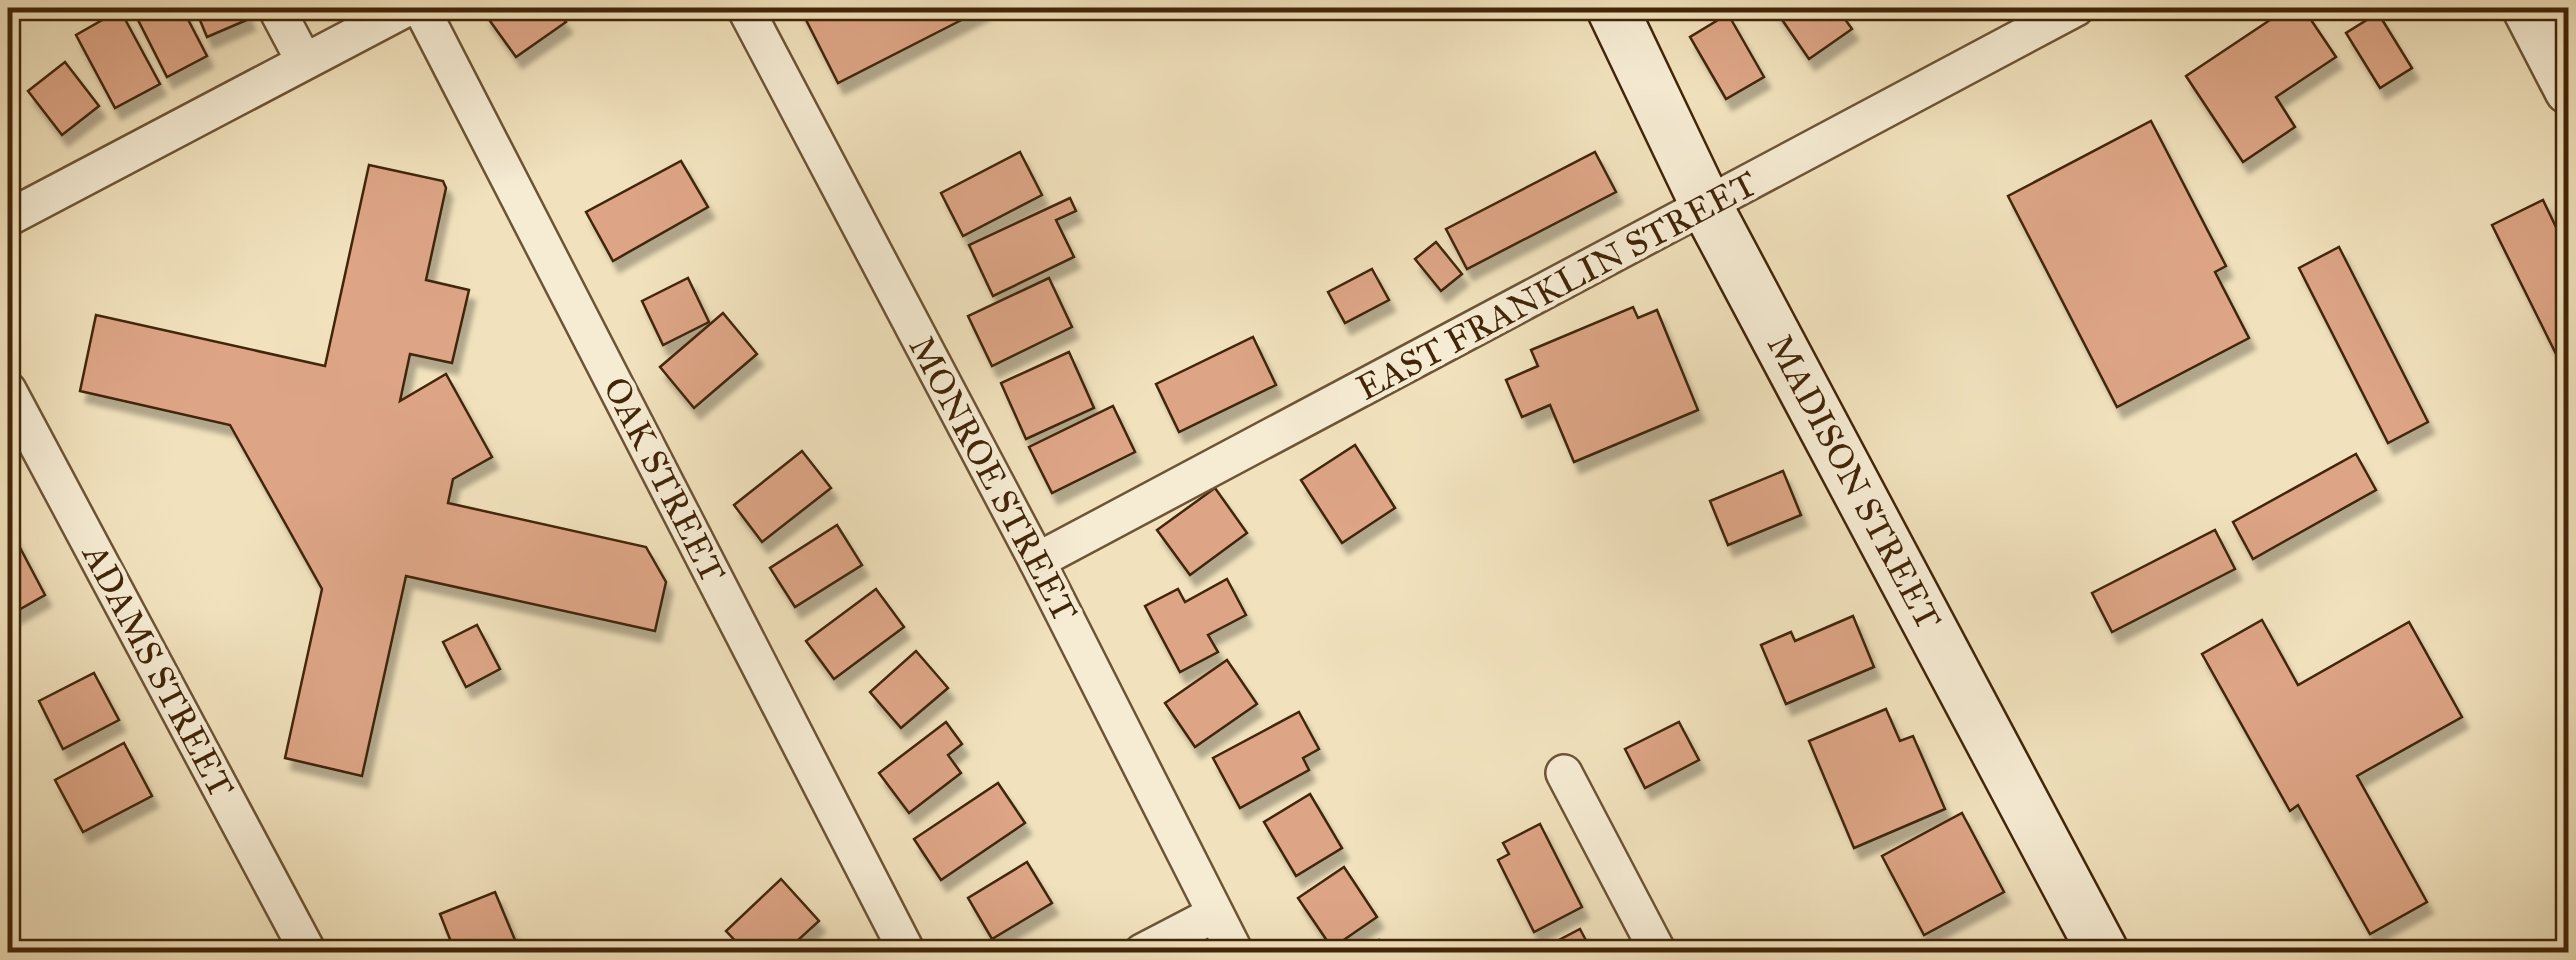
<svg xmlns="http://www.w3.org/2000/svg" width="2576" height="960" font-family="'IM FELL Great Primer',serif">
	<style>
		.building { fill: #dda586; stroke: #412508; stroke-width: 2.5; filter: url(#shadow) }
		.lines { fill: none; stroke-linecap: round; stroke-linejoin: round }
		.minor-casing { stroke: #6d5435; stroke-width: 40 }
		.tertiary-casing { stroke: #6d5435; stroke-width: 50 }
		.secondary-casing { stroke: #412508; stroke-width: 55 }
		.minor { stroke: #f6ecd4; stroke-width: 35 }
		.tertiary { stroke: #f6ecd4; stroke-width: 45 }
		.secondary { stroke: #f6ecd4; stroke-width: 50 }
		.labels { text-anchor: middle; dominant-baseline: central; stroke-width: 9; stroke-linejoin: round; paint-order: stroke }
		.street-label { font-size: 35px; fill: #412508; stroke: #f6ecd4 }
	</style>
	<defs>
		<filter id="shadow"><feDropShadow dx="6" dy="11" stdDeviation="2.5" flood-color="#0004"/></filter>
	</defs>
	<rect width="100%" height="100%" fill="#f1e2bd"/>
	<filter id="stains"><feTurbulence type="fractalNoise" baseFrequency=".002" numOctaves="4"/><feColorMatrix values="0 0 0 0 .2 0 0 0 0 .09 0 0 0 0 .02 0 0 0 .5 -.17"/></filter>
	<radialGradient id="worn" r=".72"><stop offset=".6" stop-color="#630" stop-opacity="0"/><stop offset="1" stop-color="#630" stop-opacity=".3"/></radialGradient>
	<g class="building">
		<path d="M 132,8 L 182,8 L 207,56 L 167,77 Z"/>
		<path d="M 195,8 L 244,8 L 249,19 L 207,37 Z"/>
		<path d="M 494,8 L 555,8 L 566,22 L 516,57 L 485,14 Z"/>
		<path d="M 800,8 L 985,8 L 838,83 Z"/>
		<path d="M 1774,8 L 1837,8 L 1852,29 L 1809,59 Z"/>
		<path d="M 2288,8 L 2303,8 L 2336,57 L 2276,97 L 2295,127 L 2243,162 L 2186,76 Z"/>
		<path d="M 120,10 L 160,84 L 115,108 L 76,35 Z"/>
		<path d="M 2378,13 L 2412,68 L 2380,88 L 2346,33 Z"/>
		<path d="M 1728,14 L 1764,77 L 1726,99 L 1690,37 Z"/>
		<path d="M 65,62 L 99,106 L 62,135 L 28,91 Z"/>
		<path d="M 2151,121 L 2226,266 L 2215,272 L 2249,338 L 2117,407 L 2008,196 Z"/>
		<path d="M 1020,152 L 1042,195 L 963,236 L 941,193 Z"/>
		<path d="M 1595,152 L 1616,192 L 1467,269 L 1446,229 Z"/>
		<path d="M 681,161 L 708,207 L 613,261 L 586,212 Z"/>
		<path d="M 369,165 L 443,181 L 446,188 L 426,280 L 469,290 L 452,363 L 410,354 L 400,401 L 446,374 L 492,457 L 453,479 L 448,503 L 646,547 L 666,582 L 655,631 L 406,576 L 362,776 L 285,758 L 322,589 L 230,425 L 80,391 L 96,315 L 325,366 Z"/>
		<path d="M 1070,198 L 1076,211 L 1056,220 L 1074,257 L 993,296 L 969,245 Z"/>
		<path d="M 2543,200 L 2568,252 L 2568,368 L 2564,370 L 2492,225 Z"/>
		<path d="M 1436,242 L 1462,274 L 1441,291 L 1415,259 Z"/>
		<path d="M 2339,247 L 2428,422 L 2388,443 L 2299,268 Z"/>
		<path d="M 1372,269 L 1389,300 L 1345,323 L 1328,292 Z"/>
		<path d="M 688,278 L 709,322 L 663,345 L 642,301 Z"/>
		<path d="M 1049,278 L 1072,327 L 992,366 L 968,316 Z"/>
		<path d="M 1633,307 L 1638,318 L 1657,310 L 1698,410 L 1574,462 L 1550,405 L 1522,417 L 1506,380 L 1538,366 L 1531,350 Z"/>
		<path d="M 723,313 L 757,354 L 694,408 L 660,367 Z"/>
		<path d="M 1253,337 L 1276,385 L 1179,432 L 1156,384 Z"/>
		<path d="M 1069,352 L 1094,408 L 1026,439 L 1001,383 Z"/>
		<path d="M 1113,406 L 1135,452 L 1052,493 L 1029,447 Z"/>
		<path d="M 1355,445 L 1395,508 L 1342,543 L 1301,480 Z"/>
		<path d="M 802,451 L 831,488 L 762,542 L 734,505 Z"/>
		<path d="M 2356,454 L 2376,490 L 2253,559 L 2233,522 Z"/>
		<path d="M 1783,471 L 1801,515 L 1728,545 L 1710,501 Z"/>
		<path d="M 1215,488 L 1247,533 L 1190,575 L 1157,530 Z"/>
		<path d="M 8,525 L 45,595 L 8,616 Z"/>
		<path d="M 837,525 L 862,565 L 795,607 L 770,568 Z"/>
		<path d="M 2215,530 L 2235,569 L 2112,632 L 2092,593 Z"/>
		<path d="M 1227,579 L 1246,615 L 1208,635 L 1218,652 L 1180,672 L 1145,606 L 1178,589 L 1185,602 Z"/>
		<path d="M 876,589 L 904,627 L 834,679 L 806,641 Z"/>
		<path d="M 1853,616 L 1874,667 L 1786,704 L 1761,645 L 1791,632 L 1795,641 Z"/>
		<path d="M 2262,620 L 2298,685 L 2409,622 L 2462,717 L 2357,776 L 2427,902 L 2370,934 L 2298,805 L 2290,811 L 2202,654 Z"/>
		<path d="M 477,625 L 500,669 L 466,687 L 443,642 Z"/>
		<path d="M 916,651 L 948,688 L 901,728 L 870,692 Z"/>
		<path d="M 1227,660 L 1257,704 L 1195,747 L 1165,703 Z"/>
		<path d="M 94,673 L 119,720 L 63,749 L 39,701 Z"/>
		<path d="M 1886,709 L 1900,741 L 1913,736 L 1945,809 L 1854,848 L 1809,741 Z"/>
		<path d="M 1299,712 L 1319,749 L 1303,758 L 1309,770 L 1240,808 L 1213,758 Z"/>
		<path d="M 946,722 L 962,744 L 948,755 L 961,773 L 909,813 L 879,773 Z"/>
		<path d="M 1679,722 L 1699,760 L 1645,788 L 1625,749 Z"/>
		<path d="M 124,743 L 152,796 L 83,832 L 55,780 Z"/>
		<path d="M 998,783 L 1025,823 L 941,880 L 914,839 Z"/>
		<path d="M 1310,794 L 1342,848 L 1296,876 L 1264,822 Z"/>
		<path d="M 1962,813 L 2004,892 L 1924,935 L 1882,856 Z"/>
		<path d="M 1540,824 L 1582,907 L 1534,932 L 1498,860 L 1509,854 L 1503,843 Z"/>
		<path d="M 1027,862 L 1052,903 L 992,939 L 968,898 Z"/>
		<path d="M 1344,867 L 1377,917 L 1332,948 L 1298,898 Z"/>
		<path d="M 781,879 L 819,921 L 785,952 L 746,952 L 726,931 Z"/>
		<path d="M 495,892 L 520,952 L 455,952 L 440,914 Z"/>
		<path d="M 1580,929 L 1592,952 L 1539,952 L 1538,951 Z"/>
		<path d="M 1379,940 L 1387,952 L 1360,952 Z"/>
	</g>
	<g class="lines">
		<g class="minor-casing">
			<g id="minor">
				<path d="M 276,8 L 304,61"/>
				<path d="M 421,8 L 907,952"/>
				<path d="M 745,8 L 1037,561 L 1235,952"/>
				<path d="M 8,218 L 407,8"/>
				<path d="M 8,390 L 308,952"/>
				<path d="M 1037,561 L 2076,8"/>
				<path d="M 1564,773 L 1658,952"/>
				<path d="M 1142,952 L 1215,914"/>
			</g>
		</g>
		<g class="tertiary-casing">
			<path id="tertiary" d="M 2525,8 L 2568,91"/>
		</g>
		<g class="secondary-casing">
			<path id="secondary" d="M 1612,8 L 1707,207 L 2103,952"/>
		</g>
		<use href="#minor" class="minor"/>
		<use href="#tertiary" class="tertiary"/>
		<use href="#secondary" class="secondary"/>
	</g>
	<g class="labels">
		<g class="street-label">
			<text transform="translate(1557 286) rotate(-28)">EAST FRANKLIN STREET</text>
			<text transform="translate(993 479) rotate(62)">MONROE STREET</text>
			<text transform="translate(664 480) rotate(63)">OAK STREET</text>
			<text transform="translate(1854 482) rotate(62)">MADISON STREET</text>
			<text transform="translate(158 671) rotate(62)">ADAMS STREET</text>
		</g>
	</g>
	<rect width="2576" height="960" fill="none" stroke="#f1e2bd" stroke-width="40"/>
	<rect x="10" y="10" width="2556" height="940" fill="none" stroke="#412508" stroke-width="5"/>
	<rect x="20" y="20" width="2536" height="920" fill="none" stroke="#412508" stroke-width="2.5"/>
	<rect width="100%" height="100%" filter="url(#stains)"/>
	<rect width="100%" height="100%" fill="url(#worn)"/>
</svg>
